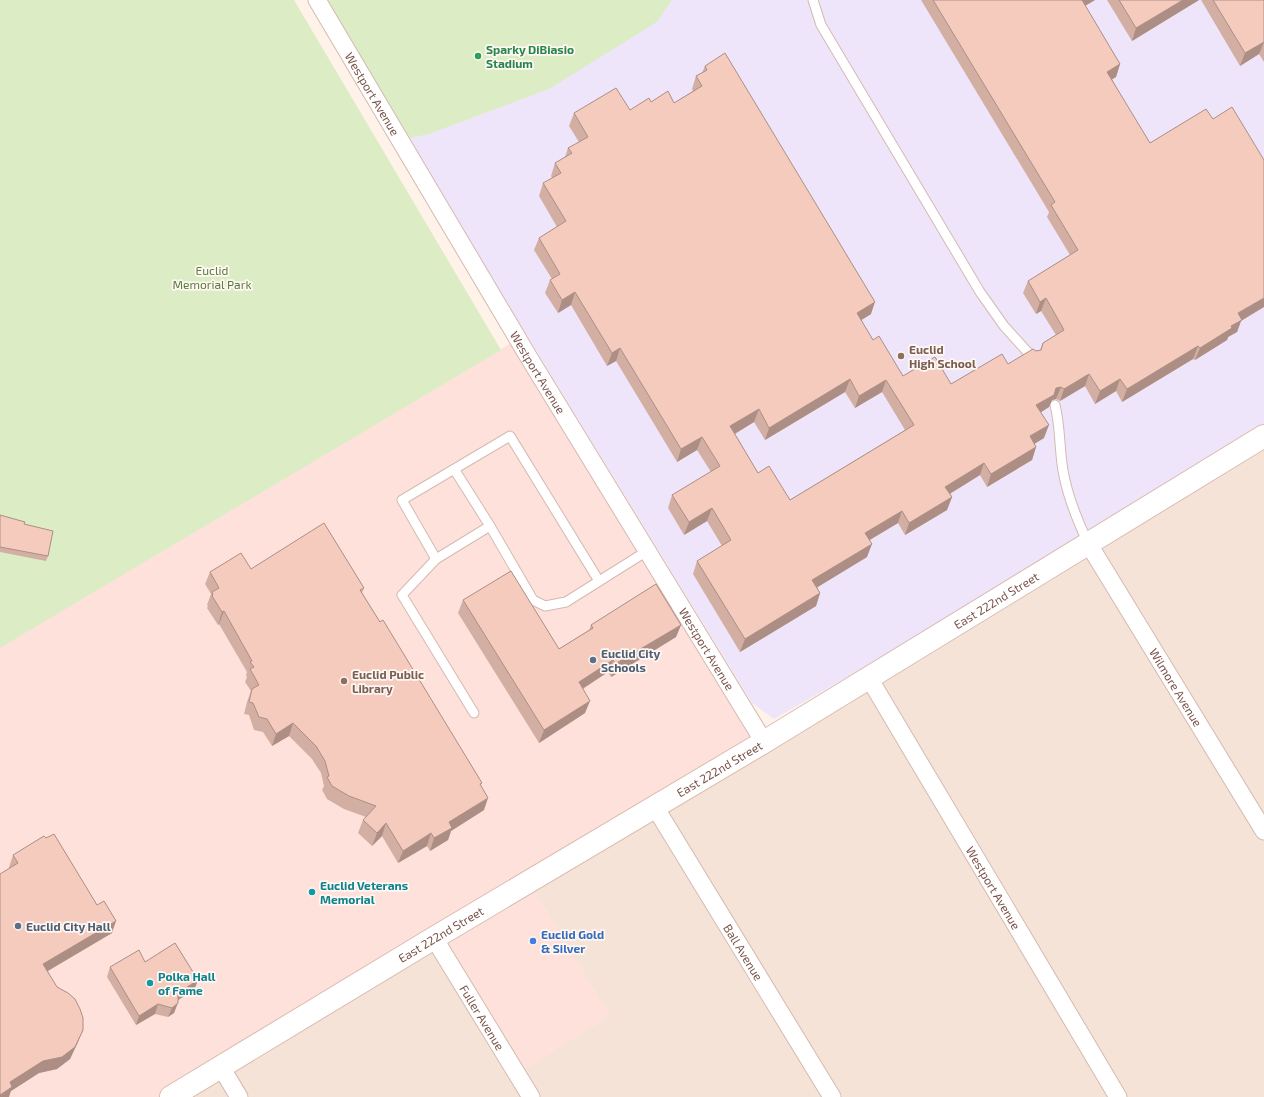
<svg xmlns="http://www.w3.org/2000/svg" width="1264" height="1097" font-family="'Exo 2',sans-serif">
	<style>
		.residential { fill: #f6e3d7 }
		.commercial { fill: #ffe1dc }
		.education { fill: #efe5fb }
		.green { fill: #dcedc5 }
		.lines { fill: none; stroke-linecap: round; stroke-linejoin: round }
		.lane-casing { stroke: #d4bab0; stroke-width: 11 }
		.street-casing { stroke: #d4bab0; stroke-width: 19 }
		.secondary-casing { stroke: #dabbaf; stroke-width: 24 }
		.lane { stroke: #fff; stroke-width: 9 }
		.street { stroke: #fff; stroke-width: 17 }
		.secondary { stroke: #fff; stroke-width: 22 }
		.wall { fill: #d3afa3; fill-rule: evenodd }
		.shaded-wall { fill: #ac8e85 }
		.building { fill: #f5cbbe; stroke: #ac8e85; fill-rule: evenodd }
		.leisure-dot { fill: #2e9e5b; stroke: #fff7f1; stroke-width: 1.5 }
		.education-dot { fill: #8d6e63; stroke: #fff7f1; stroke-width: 1.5 }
		.service-dot { fill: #5c6f8a; stroke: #fff7f1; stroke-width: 1.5 }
		.culture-dot { fill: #0f9aa8; stroke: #fff7f1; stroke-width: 1.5 }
		.shop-dot { fill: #3f7fe0; stroke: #fff7f1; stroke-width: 1.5 }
		.labels { text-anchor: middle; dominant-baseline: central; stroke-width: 3.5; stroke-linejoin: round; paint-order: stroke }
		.leisure-label { font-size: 12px; font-weight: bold; fill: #27864d; stroke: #fff7f1; text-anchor: start }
		.street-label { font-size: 12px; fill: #7b534a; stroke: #fff7f1 }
		.park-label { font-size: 12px; fill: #5a7b3e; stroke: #fff7f1 }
		.education-label { font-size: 12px; font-weight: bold; fill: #785e54; stroke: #fff7f1; text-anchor: start }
		.service-label { font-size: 12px; font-weight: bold; fill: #4e5e75; stroke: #fff7f1; text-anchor: start }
		.culture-label { font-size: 12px; font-weight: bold; fill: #0d838f; stroke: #fff7f1; text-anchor: start }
		.shop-label { font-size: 12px; font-weight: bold; fill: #366cbe; stroke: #fff7f1; text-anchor: start }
	</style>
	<rect width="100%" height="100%" fill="#fef2e9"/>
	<path class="residential" d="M 1264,436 L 1264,1097 L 171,1097 L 529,882 Z"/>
	<path class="commercial" d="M 518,339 L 764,742 L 529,881 L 610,1016 L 517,1074 L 434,938 L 171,1097 L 0,1097 L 0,646 Z"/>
	<path class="education" d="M 321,0 L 1264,0 L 1264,424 L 868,665 L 774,719 L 752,703 Z"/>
	<g class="green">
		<path d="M 0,0 L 294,0 L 501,350 L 0,648 Z"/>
		<path d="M 321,0 L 672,0 L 657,22 L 549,89 L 429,134 L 405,139 Z"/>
	</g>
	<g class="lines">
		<g class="lane-casing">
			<g id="lane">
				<path d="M 813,0 L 821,25 L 980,292 L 1004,326 L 1033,358"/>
				<path d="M 1055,405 C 1061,429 1059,453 1064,476 C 1069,500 1078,522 1088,543"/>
				<path d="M 454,469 L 490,526 L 436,559 L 402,500 L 510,436 L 599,581"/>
				<path d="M 490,526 L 533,600 L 545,606 L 566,602 L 647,551"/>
				<path d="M 436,559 L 402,595 L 474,713"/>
			</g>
		</g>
		<g class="street-casing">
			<g id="street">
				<path id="s1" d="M 317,0 L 528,356 L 764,742"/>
				<path id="s2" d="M 1088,543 L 1264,831"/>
				<path id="s3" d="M 869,678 L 1118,1097"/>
				<path id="s4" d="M 655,807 L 832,1097"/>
				<path id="s5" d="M 434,938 L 531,1097"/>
				<path d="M 221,1067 L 239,1097"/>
			</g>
		</g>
		<g class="secondary-casing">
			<g id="secondary">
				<path id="s6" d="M 171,1097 L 434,938 L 764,742 L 1264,436"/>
			</g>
		</g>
		<use href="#lane" class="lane"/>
		<use href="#street" class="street"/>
		<use href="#secondary" class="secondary"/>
	</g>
	<g class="wall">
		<path d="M 921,0 L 1095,0 L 1085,6 L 1120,64 L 1116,77 L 1112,79 L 1241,321 L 1237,332 L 1228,337 L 1227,340 L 1195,360 L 1193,359 L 1122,402 L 1116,391 L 1095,404 L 1085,386 L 1060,401 L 1056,399 L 1052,400 L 1049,407 L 1041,412 L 1044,438 L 1034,444 L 1036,447 L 1032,460 L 987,487 L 980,475 L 950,494 L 952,497 L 947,510 L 905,535 L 898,523 L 870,540 L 867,557 L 817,587 L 820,593 L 816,606 L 740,652 L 693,574 L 697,561 L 722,546 L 707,521 L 684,535 L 668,508 L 672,495 L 711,472 L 697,450 L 677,462 L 616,361 L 607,366 L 571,305 L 558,313 L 545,293 L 550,280 L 552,279 L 534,250 L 539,238 L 557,227 L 539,196 L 543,183 L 552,178 L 551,176 L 555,163 L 565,157 L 568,148 L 579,142 L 569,126 L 574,113 L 630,110 L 651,102 L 674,103 L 693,91 L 692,89 L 696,76 L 702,73 L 705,66 L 871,314 L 861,320 L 873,340 L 903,376 L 951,384 L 1008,364 L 1036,351 L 1040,350 L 1043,343 L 1056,335 L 1041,311 L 1036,314 L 1023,293 L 1028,281 L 1070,255 L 1047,217 L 1049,212 ZM 845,392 L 855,408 L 882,392 L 905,430 L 790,500 L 758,473 L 735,434 L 754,422 L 765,440 Z"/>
		<path d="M 1107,0 L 1199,0 L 1132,41 Z"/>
		<path d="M 1201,0 L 1264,0 L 1264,62 L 1259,54 L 1240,66 Z"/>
		<path d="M 0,515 L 24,524 L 48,556 L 46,561 L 0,552 Z"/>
		<path d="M 251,569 L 364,588 L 362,593 L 481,786 L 484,810 L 451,831 L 448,840 L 430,851 L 427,846 L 398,863 L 382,836 L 372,846 L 358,833 L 363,820 L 366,817 L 344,809 L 327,799 L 322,790 L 324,786 L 321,773 L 312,759 L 289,736 L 272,746 L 263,732 L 254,730 L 249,715 L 244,714 L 247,702 L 251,691 L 245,682 L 247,677 L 246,675 L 247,672 L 219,624 L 218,625 L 207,608 L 208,606 L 207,605 L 211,594 L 205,584 L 210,572 Z"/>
		<path d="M 463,600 L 559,649 L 589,630 L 591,625 L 681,625 L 676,637 L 611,677 L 608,672 L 583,689 L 585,713 L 539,743 L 458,613 Z"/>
		<path d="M 13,855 L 112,933 L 48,971 L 78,1042 L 70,1059 L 57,1069 L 39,1073 L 11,1091 L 9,868 L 9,867 Z"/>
		<path d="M 145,962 L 198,980 L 194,990 L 178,1000 L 174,1013 L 168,1017 L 155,1014 L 136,1025 L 107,977 L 110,967 Z"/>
	</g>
	<g class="shaded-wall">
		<path d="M 1080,0 L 1095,0 L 1076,11 Z"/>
		<path d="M 1183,0 L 1199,0 L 1132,41 L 1136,28 Z"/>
		<path d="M 1264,42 L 1259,54 L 1240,66 L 1245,53 Z"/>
		<path d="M 1120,64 L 1116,77 L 1103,85 L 1107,72 Z"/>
		<path d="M 575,292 L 571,305 L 558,313 L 562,300 Z"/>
		<path d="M 1046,298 L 1041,311 L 1036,314 L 1040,302 Z"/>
		<path d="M 1264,298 L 1264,307 L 1241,321 L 1237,332 L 1228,337 L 1227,340 L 1195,360 L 1200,348 L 1231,326 L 1238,313 Z"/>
		<path d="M 875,302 L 871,314 L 852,326 L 857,313 Z"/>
		<path d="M 1198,346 L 1193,359 L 1122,402 L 1127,389 Z"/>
		<path d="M 620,348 L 616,361 L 607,366 L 612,353 Z"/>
		<path d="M 1089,374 L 1085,386 L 1060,401 L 1064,389 Z"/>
		<path d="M 850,379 L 845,392 L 765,440 L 769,428 Z"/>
		<path d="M 1120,379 L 1116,391 L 1095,404 L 1100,391 Z"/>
		<path d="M 886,380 L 882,392 L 855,408 L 859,396 Z"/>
		<path d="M 1061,387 L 1056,399 L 1052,400 L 1049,407 L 1032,418 L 1036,405 L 1056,388 Z"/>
		<path d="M 759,409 L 754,422 L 726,439 L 730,426 Z"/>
		<path d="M 1049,425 L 1044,438 L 1026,449 L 1030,436 Z"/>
		<path d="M 702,437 L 697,450 L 677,462 L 681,449 Z"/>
		<path d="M 1036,447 L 1032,460 L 987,487 L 991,474 Z"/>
		<path d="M 984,463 L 980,475 L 941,499 L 945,487 Z"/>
		<path d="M 952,497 L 947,510 L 905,535 L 909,523 Z"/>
		<path d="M 712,508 L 707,521 L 684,535 L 689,522 Z"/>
		<path d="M 902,511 L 898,523 L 861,545 L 865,533 Z"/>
		<path d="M 872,544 L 867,557 L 808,593 L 812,580 Z"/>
		<path d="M 820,593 L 816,606 L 740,652 L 745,639 Z"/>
		<path d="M 224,611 L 219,624 L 218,625 L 222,612 Z"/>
		<path d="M 681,625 L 676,637 L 611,677 L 615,664 Z"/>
		<path d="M 613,660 L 608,672 L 574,694 L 579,682 Z"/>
		<path d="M 590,701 L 585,713 L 539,743 L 544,730 Z"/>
		<path d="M 293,723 L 289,736 L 272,746 L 276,734 Z"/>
		<path d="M 488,798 L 484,810 L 451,831 L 448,840 L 430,851 L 434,838 L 449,822 Z"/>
		<path d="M 386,823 L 382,836 L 372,846 L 377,833 Z"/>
		<path d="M 431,833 L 427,846 L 398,863 L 403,851 Z"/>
		<path d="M 116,921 L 112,933 L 39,976 L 43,964 Z"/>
		<path d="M 198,980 L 194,990 L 175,1002 L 178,993 Z"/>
		<path d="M 178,1003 L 174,1013 L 168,1017 L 172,1008 Z"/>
		<path d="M 158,1004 L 155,1014 L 136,1025 L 139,1016 Z"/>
		<path d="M 83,1030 L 78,1042 L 70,1059 L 57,1069 L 39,1073 L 11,1091 L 9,1097 L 0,1097 L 0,1095 L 10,1082 Z"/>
	</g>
	<g class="building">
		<path d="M 933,0 L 1082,0 L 1120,64 L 1107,72 L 1150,143 L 1206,109 L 1213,119 L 1232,107 L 1264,160 L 1264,298 L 1238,313 L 1242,320 L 1231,326 L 1232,328 L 1200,348 L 1198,346 L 1127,389 L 1120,379 L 1100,391 L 1089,374 L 1064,389 L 1061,387 L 1056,388 L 1054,395 L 1036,405 L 1049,425 L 1030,436 L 1036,447 L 991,474 L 984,463 L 945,487 L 952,497 L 909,523 L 902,511 L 865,533 L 872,544 L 812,580 L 820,593 L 745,639 L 697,561 L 731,540 L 712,508 L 689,522 L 672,495 L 720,466 L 702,437 L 681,449 L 620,348 L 612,353 L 575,292 L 562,300 L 550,280 L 560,274 L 539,238 L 566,221 L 543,183 L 561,173 L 555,163 L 572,153 L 568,148 L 588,137 L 574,113 L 616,88 L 630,110 L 649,98 L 651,102 L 668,91 L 674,103 L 702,86 L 696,76 L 707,70 L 705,66 L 725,53 L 875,302 L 857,313 L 873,340 L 879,336 L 903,376 L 935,357 L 951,384 L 1002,354 L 1008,364 L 1033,349 L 1036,351 L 1041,350 L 1043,343 L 1064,330 L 1046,298 L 1040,302 L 1028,281 L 1078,250 L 1051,205 L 1055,202 ZM 850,379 L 859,396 L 886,380 L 914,425 L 790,500 L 769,466 L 758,473 L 730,426 L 759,409 L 769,428 Z"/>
		<path d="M 1119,0 L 1183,0 L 1136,28 Z"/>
		<path d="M 1213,0 L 1264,0 L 1264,42 L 1245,53 Z"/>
		<path d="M 0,515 L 25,522 L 24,524 L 53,531 L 48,556 L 0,547 Z"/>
		<path d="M 324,523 L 364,588 L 360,590 L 380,622 L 383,620 L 482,783 L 480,784 L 488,798 L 449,822 L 452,828 L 434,838 L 431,833 L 403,851 L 386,823 L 377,833 L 363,820 L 376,806 L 349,796 L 332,786 L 327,777 L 329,776 L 325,761 L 316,746 L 293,723 L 276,734 L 267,719 L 259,717 L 253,703 L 249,702 L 252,689 L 259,685 L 250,669 L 254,667 L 250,662 L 252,661 L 224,611 L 222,612 L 212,596 L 213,595 L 212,592 L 219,588 L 210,572 L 241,553 L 251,569 Z"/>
		<path d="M 511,571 L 559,649 L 593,628 L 591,625 L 656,584 L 681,625 L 615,664 L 613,660 L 579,682 L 590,701 L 544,730 L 463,600 Z"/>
		<path d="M 54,834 L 97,905 L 104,901 L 116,921 L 43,964 L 57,987 L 68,993 L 75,999 L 80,1009 L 83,1018 L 83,1030 L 75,1047 L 62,1057 L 43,1061 L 10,1082 L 12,1087 L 0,1095 L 0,874 L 18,863 L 13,855 L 44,836 L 46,838 Z"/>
		<path d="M 175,943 L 198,980 L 178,993 L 178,1003 L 172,1008 L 158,1004 L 139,1016 L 110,967 L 139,950 L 145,962 Z"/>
	</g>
	<circle class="leisure-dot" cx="478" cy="56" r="4"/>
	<g class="education-dot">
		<circle cx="901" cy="356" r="4"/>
		<circle cx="344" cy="681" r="4"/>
	</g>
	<g class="service-dot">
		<circle cx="593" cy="660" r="4"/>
		<circle cx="18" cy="926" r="4"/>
	</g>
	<g class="culture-dot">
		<circle cx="312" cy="892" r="4"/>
		<circle cx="150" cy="983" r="4"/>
	</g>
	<circle class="shop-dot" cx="533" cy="941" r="4"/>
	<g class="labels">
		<g class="leisure-label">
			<text x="486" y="49">Sparky DiBiasio<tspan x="486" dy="14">Stadium</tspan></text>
		</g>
		<g class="street-label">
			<text stroke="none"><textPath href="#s1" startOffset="109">Westport Avenue</textPath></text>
			<text stroke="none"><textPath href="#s1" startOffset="433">Westport Avenue</textPath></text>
			<text stroke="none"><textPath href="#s6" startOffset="963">East 222nd Street</textPath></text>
			<text stroke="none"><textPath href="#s1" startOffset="757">Westport Avenue</textPath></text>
			<text stroke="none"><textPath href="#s2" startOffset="169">Wilmore Avenue</textPath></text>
			<text stroke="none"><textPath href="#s6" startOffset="639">East 222nd Street</textPath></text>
			<text stroke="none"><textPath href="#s3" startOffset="244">Westport Avenue</textPath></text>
			<text stroke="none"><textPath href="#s6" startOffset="315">East 222nd Street</textPath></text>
			<text stroke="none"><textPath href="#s4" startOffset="170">Ball Avenue</textPath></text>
			<text stroke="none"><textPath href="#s5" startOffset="93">Fuller Avenue</textPath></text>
		</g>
		<g class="park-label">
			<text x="212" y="270">Euclid<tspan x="212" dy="14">Memorial Park</tspan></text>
		</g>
		<g class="education-label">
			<text x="909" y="349">Euclid<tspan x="909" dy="14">High School</tspan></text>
			<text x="352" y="674">Euclid Public<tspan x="352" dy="14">Library</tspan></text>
		</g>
		<g class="service-label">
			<text x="601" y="653">Euclid City<tspan x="601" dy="14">Schools</tspan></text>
			<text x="26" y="926">Euclid City Hall</text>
		</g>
		<g class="culture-label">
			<text x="320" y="885">Euclid Veterans<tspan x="320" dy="14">Memorial</tspan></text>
			<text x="158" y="976">Polka Hall<tspan x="158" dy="14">of Fame</tspan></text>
		</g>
		<g class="shop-label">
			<text x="541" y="934">Euclid Gold<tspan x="541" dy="14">&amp; Silver</tspan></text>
		</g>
	</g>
</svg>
